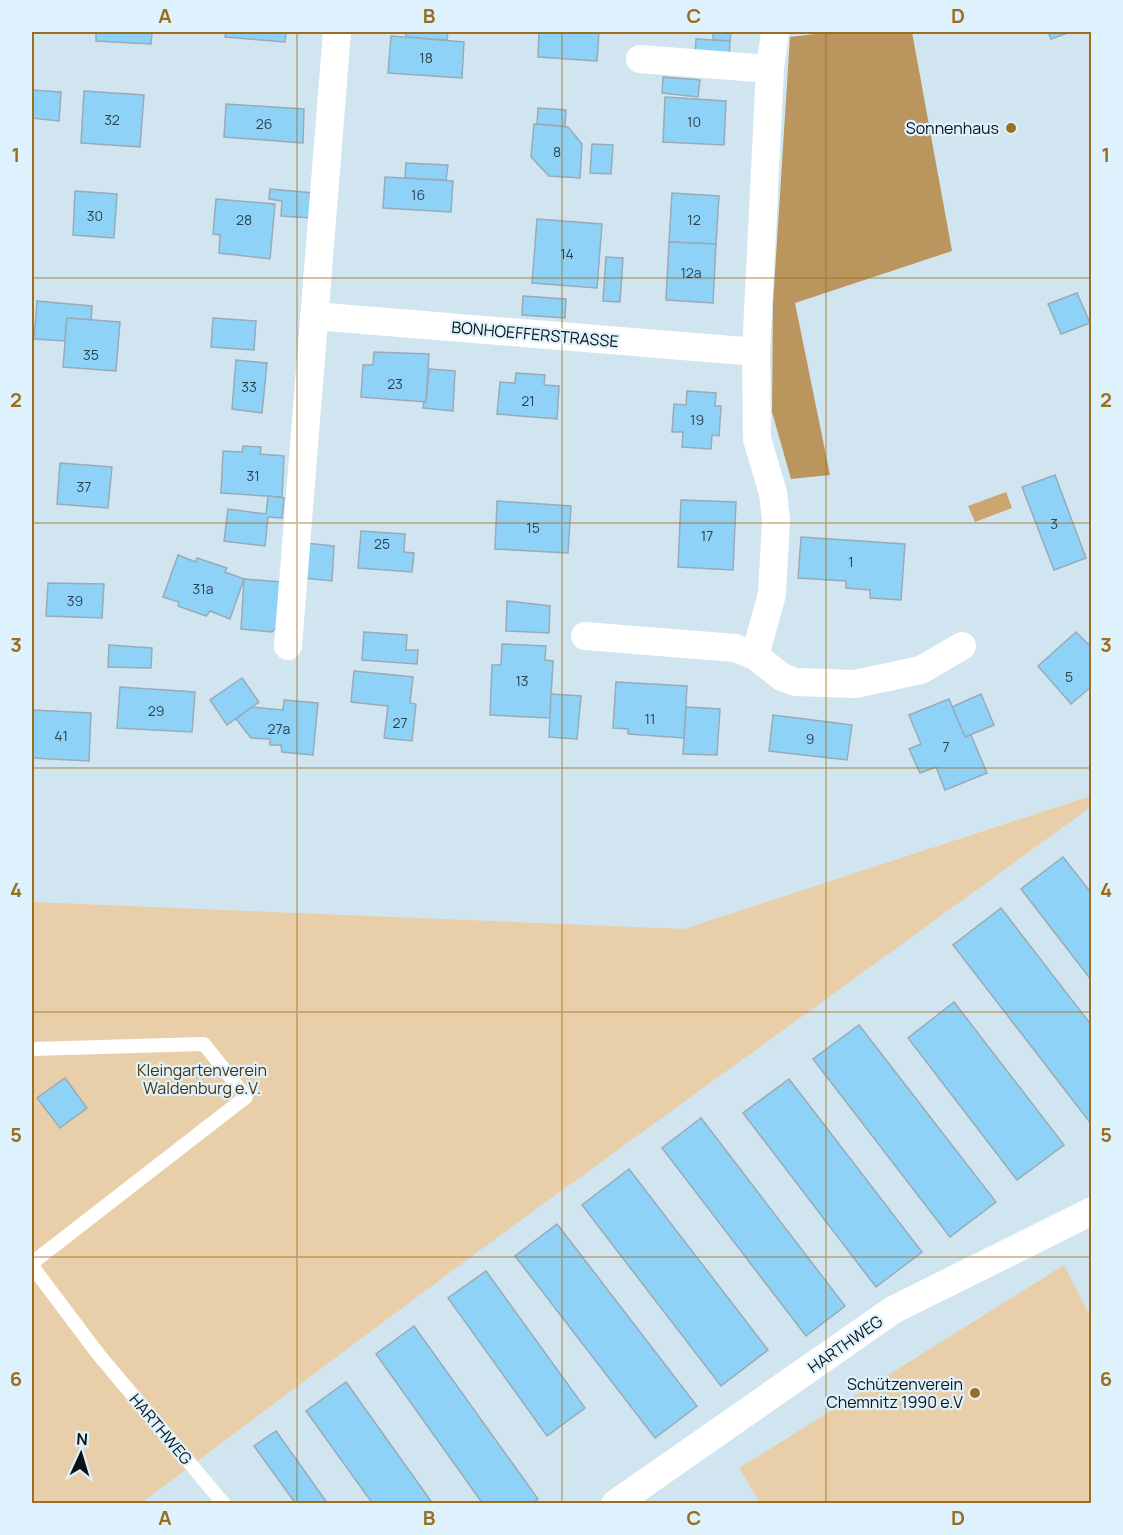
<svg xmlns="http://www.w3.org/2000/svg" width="1123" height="1535" font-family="Manrope,sans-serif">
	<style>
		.green { fill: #e9cfa9 }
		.forest { fill: #ba955e }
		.water { fill: #cca66e }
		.building { fill: #8fd2f7; stroke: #98abb6; stroke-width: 1.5 }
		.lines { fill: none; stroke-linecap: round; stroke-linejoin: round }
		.lane { stroke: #fff; stroke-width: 14 }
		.street { stroke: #fff; stroke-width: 28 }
		.grid { fill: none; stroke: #9b6d1e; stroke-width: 1.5; stroke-opacity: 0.55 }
		.poi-dot { fill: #9b6d1e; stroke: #def2fe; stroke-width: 2 }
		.labels { text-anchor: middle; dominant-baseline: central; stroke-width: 4.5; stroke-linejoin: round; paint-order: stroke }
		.number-label { font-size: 14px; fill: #2d434f }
		.poi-label { font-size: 16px; fill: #0c1317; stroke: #def2fe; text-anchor: end }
		.street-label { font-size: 16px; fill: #0c1317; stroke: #def2fe }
		.park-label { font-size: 16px; fill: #4d3304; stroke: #def2fe }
		.neatline { fill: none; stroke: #9b6d1e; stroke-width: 2 }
		.grid-label { font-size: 20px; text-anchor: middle; font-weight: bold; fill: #9b6d1e }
	</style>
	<rect width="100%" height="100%" fill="#d1e5f1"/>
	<g class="green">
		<path d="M 1091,796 L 1091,807 L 495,1239 L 141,1503 L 32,1504 L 32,902 L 684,929 Z"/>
		<path d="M 1064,1265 L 1091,1318 L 1091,1503 L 760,1503 L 739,1468 Z"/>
	</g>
	<path class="forest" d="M 832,32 L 912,32 L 952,251 L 795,303 L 830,475 L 791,479 L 772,412 L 773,304 L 790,37 Z"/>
	<path class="water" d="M 1006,492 L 1012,508 L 975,522 L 968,506 Z"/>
	<g class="building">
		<path d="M 96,32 L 152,32 L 151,44 L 96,41 Z"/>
		<path d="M 226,32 L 286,32 L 285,42 L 225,37 Z"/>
		<path d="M 406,32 L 448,32 L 447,40 L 406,37 Z"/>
		<path d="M 539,32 L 599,32 L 597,61 L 538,57 Z"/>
		<path d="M 713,32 L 731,32 L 730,41 L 713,40 Z"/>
		<path d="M 1048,32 L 1070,32 L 1051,39 Z"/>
		<path d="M 391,36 L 464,42 L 462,78 L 388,73 Z"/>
		<path d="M 696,39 L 730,41 L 729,58 L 695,56 Z"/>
		<path d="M 663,77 L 700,80 L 698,97 L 662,93 Z"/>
		<path d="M 32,90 L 61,92 L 59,121 L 32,118 Z"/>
		<path d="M 84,91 L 144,95 L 140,147 L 81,143 Z"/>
		<path d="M 665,97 L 726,101 L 724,145 L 663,142 Z"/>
		<path d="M 226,104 L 304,109 L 303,143 L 224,137 Z"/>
		<path d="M 538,108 L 566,110 L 565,126 L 537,124 Z"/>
		<path d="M 534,124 L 568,127 L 582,144 L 580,178 L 549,176 L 531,157 Z"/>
		<path d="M 592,144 L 613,145 L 611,174 L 590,173 Z"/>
		<path d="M 406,163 L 448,165 L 446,180 L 405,178 Z"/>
		<path d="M 385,177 L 453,181 L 451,212 L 383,208 Z"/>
		<path d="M 270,189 L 314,193 L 312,218 L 281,216 L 282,201 L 269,199 Z"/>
		<path d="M 75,191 L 117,194 L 114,238 L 73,235 Z"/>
		<path d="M 672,193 L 719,196 L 716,244 L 669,242 Z"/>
		<path d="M 216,199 L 275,204 L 270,259 L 219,253 L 220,235 L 213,234 Z"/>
		<path d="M 537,219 L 602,224 L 597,288 L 532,283 Z"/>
		<path d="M 669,242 L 716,244 L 713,303 L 666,300 Z"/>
		<path d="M 606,257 L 623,258 L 620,302 L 603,301 Z"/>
		<path d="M 1077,293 L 1090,323 L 1061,334 L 1048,304 Z"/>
		<path d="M 523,296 L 566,299 L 565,318 L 522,315 Z"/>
		<path d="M 37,301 L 92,306 L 91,320 L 67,318 L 65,341 L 34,339 Z"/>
		<path d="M 67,318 L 120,322 L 116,371 L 63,367 Z"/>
		<path d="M 213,318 L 256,321 L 254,350 L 211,347 Z"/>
		<path d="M 374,352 L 429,354 L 426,402 L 361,397 L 363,365 L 373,365 Z"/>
		<path d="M 236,360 L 267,363 L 262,413 L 232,409 Z"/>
		<path d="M 429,369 L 455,371 L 453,411 L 423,408 L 424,402 L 426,402 Z"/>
		<path d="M 516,373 L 545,375 L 544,385 L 559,386 L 557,419 L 497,414 L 500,382 L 515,383 Z"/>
		<path d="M 687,391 L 716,393 L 715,406 L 721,406 L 719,436 L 712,435 L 711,449 L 682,447 L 683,432 L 672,432 L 674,404 L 686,405 Z"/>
		<path d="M 243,446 L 261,447 L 260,454 L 284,456 L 282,497 L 221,493 L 223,451 L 242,452 Z"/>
		<path d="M 60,463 L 112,467 L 108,508 L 57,504 Z"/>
		<path d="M 1055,475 L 1086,558 L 1054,570 L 1022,487 Z"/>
		<path d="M 268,496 L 284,498 L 282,518 L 268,517 L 265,546 L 224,541 L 228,509 L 266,514 Z"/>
		<path d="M 681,500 L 736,502 L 733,570 L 678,567 Z"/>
		<path d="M 497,501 L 571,506 L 568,553 L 495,549 Z"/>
		<path d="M 361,531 L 405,534 L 404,552 L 414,553 L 412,572 L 358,568 Z"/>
		<path d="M 801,537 L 905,544 L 901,600 L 870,598 L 870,590 L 846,588 L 846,581 L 798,578 Z"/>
		<path d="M 305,543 L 334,546 L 332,581 L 303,578 Z"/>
		<path d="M 178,555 L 196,562 L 197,558 L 227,568 L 225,572 L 244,579 L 230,619 L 210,611 L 206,616 L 178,606 L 179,602 L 163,597 Z"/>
		<path d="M 244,579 L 282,582 L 280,624 L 272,632 L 241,629 Z"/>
		<path d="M 48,583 L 104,584 L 102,618 L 46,616 Z"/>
		<path d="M 507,601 L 550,606 L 549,633 L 506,631 Z"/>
		<path d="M 364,632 L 407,635 L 406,650 L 418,650 L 417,664 L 362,660 Z"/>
		<path d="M 1076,632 L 1092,648 L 1092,686 L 1071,704 L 1038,666 Z"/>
		<path d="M 502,644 L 546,646 L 545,660 L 553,661 L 550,718 L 490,715 L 492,665 L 501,665 Z"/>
		<path d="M 109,645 L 152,648 L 151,668 L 108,667 Z"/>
		<path d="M 354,671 L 413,677 L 410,703 L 416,704 L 412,741 L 384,738 L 388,706 L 351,702 Z"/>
		<path d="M 242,678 L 259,702 L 227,725 L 210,700 Z"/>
		<path d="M 616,682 L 687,686 L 684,738 L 628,734 L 628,729 L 613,728 Z"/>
		<path d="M 120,687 L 195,692 L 192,732 L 117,728 Z"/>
		<path d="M 551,694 L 581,696 L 577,739 L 549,737 Z"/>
		<path d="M 981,694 L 994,725 L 965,737 L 952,707 Z"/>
		<path d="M 949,699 L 965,737 L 971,735 L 987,773 L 945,790 L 936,767 L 920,773 L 909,749 L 921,744 L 909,715 Z"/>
		<path d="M 284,700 L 318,703 L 313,755 L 282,752 L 281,745 L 270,745 L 270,739 L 251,738 L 236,719 L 252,707 L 283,710 Z"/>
		<path d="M 686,707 L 720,709 L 717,755 L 683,754 Z"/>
		<path d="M 32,710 L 91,713 L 89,761 L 32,758 Z"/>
		<path d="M 773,715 L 852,725 L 847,760 L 769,751 Z"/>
		<path d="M 1063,857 L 1092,894 L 1092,981 L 1021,889 Z"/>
		<path d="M 1001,908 L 1092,1026 L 1092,1125 L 953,945 Z"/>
		<path d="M 954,1002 L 1064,1145 L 1017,1180 L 908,1038 Z"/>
		<path d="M 859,1025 L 996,1202 L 950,1237 L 813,1059 Z"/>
		<path d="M 65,1078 L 87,1108 L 60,1128 L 37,1098 Z"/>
		<path d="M 789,1079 L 922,1252 L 876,1287 L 743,1113 Z"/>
		<path d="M 701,1118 L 845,1306 L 806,1336 L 662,1148 Z"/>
		<path d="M 629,1169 L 768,1350 L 721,1386 L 582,1205 Z"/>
		<path d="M 557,1224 L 697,1406 L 655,1438 L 515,1256 Z"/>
		<path d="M 486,1271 L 585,1408 L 547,1436 L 448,1298 Z"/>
		<path d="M 414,1326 L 538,1499 L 531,1504 L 483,1504 L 376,1354 Z"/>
		<path d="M 346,1382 L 433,1504 L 373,1504 L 306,1411 Z"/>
		<path d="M 276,1431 L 328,1504 L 296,1504 L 254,1446 Z"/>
	</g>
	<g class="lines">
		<g class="lane">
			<path d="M 32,1049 L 204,1044 L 246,1097 L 32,1263"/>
			<path d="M 32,1266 L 99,1355 L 224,1504"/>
		</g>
		<g class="street">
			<path d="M 775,32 L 770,69 L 756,352 L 757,439 L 773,493 L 776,520 L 772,594 L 755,656 L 782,677 L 795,682 L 855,684 L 921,670 L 962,646"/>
			<path d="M 640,59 L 770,69"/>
			<path d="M 314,316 L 756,352"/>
			<path d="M 585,636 L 735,648 L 755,656"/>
			<path d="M 288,646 L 337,32"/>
			<path d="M 615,1504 L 893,1310 L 1092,1211"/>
		</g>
	</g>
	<path class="grid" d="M 297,32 L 297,1504M 562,32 L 562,1504M 826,32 L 826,1504M 32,278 L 1092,278M 32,523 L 1092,523M 32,768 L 1092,768M 32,1012 L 1092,1012M 32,1257 L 1092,1257"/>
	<g class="poi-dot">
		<circle cx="1011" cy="128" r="6"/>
		<circle cx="975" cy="1393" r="6"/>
	</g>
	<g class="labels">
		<g class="number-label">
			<text x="426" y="57">18</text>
			<text x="112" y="119">32</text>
			<text x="694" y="121">10</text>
			<text x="264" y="123">26</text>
			<text x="557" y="151">8</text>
			<text x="418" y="194">16</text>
			<text x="95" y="215">30</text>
			<text x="244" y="219">28</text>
			<text x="694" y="219">12</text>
			<text x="567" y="253">14</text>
			<text x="691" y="272">12a</text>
			<text x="91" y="354">35</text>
			<text x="395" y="383">23</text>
			<text x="249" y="386">33</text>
			<text x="528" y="400">21</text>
			<text x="697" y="419">19</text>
			<text x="253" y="475">31</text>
			<text x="84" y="486">37</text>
			<text x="1054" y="523">3</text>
			<text x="533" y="527">15</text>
			<text x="707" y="535">17</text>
			<text x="382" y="543">25</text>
			<text x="851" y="561">1</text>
			<text x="203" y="588">31a</text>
			<text x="75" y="600">39</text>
			<text x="1069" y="676">5</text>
			<text x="522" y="680">13</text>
			<text x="156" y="710">29</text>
			<text x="650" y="718">11</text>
			<text x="400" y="722">27</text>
			<text x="279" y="728">27a</text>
			<text x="61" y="735">41</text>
			<text x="810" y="738">9</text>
			<text x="946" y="746">7</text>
		</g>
		<g class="poi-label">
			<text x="999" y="128">Sonnenhaus</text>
			<text x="963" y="1384">Schützenverein<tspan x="963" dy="18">Chemnitz 1990 e.V</tspan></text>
		</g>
		<g class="street-label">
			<text transform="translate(535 334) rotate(5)">BONHOEFFERSTRASSE</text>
			<text transform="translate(845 1344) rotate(-35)">HARTHWEG</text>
			<text transform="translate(161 1429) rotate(50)">HARTHWEG</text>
		</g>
		<g class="park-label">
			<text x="202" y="1070">Kleingartenverein<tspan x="202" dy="18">Waldenburg e.V.</tspan></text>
		</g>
	</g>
	<rect width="1123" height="1535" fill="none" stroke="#def2fe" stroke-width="66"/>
	<g transform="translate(81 1454) rotate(4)" stroke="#def2fe" stroke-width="4.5" paint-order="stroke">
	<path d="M0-4.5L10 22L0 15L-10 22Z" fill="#0c1317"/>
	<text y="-9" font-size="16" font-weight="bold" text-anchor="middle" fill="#0c1317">N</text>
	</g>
	<rect x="33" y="33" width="1057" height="1469" class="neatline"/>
	<g class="grid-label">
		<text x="165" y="23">A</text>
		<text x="429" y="23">B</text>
		<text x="694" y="23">C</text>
		<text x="958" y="23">D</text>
		<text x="16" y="162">1</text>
		<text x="1106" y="162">1</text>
		<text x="16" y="407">2</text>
		<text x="1106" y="407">2</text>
		<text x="16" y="652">3</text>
		<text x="1106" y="652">3</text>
		<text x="16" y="897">4</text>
		<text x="1106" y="897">4</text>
		<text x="16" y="1142">5</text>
		<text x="1106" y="1142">5</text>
		<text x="16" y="1386">6</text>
		<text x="1106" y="1386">6</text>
		<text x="165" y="1525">A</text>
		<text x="429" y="1525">B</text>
		<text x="694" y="1525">C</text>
		<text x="958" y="1525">D</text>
	</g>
</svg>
